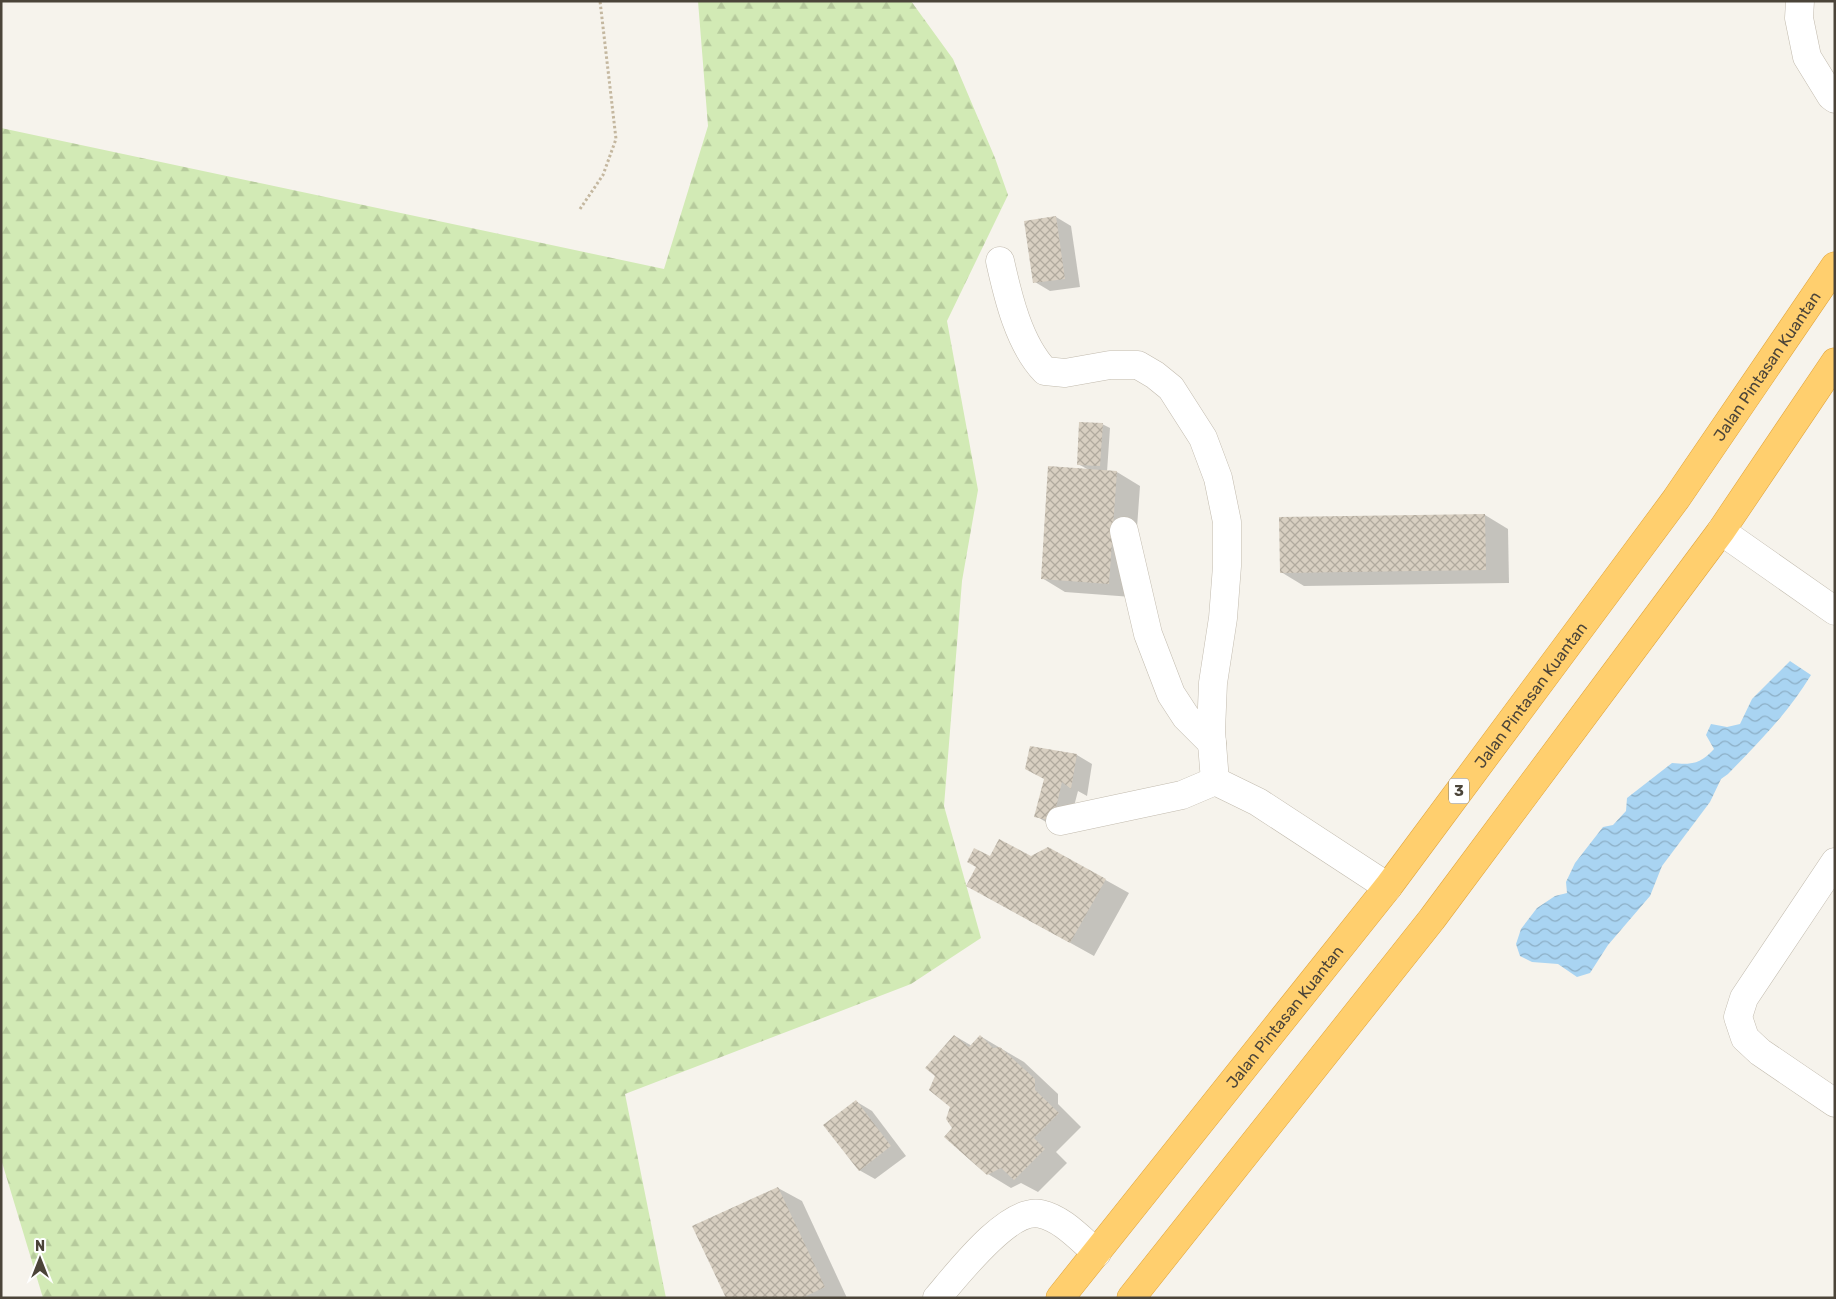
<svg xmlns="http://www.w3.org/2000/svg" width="1836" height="1299" font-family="Rubik,sans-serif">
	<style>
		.forest { fill: url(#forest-firs) }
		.water { fill: url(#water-waves) }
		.shadow { fill: #0003 }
		.building { fill: url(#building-cross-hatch) }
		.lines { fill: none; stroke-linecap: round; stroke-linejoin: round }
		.minor-casing { stroke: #c2bbae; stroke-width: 29 }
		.highway-casing { stroke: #e0a43c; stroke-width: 29 }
		.path { stroke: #c4b79f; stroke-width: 3; stroke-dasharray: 2.5 2.5; stroke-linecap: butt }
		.minor { stroke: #fff; stroke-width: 28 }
		.highway { stroke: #ffcf6e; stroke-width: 28 }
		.labels { text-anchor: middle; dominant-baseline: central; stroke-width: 5; stroke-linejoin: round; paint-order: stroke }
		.shield { fill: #fff; stroke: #817c74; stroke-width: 1 }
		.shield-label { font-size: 15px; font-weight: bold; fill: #4b4439 }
		.street-label { font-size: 16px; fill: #4b4439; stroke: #fff }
	</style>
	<defs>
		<pattern id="forest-firs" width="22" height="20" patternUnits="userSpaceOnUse" patternTransform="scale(1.25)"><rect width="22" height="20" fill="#d2eab5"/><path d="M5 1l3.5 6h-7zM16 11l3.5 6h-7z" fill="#b6ca9c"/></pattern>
		<pattern id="water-waves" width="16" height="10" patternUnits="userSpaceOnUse" patternTransform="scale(1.25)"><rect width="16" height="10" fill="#a9d4f2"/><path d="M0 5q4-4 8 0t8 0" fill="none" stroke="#8caec5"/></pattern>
		<pattern id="building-cross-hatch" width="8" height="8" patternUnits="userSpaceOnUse" patternTransform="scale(1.25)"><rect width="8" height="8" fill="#d8cfc1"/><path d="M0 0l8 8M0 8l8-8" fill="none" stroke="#b1aa9e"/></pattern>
	</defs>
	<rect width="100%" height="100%" fill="#f6f3ec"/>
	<path class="forest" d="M 698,1 L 911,1 L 953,59 L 995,158 L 1008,195 L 947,321 L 978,490 L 962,581 L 944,806 L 981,938 L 911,984 L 625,1094 L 666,1298 L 43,1298 L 1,1159 L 1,128 L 664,269 L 708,126 Z"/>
	<path class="water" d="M 1790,661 L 1811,675 C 1789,712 1758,743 1728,774 L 1721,779 L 1710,802 L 1662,866 L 1650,896 L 1608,945 L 1590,973 L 1577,977 L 1558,964 L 1532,962 L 1520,956 L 1516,944 L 1521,929 L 1537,908 L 1555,896 L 1567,893 L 1566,882 L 1575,863 L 1603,827 L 1613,825 L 1626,811 L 1627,798 L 1672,763 C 1692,765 1700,764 1714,749 L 1706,735 L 1711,724 L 1727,727 L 1740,724 L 1752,699 Z"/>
	<g class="shadow">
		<path d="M 1056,217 L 1071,226 L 1080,287 L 1050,291 L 1035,282 Z"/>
		<path d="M 1102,424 L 1110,428 L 1107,472 L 1117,472 L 1140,486 L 1132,597 L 1065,592 L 1042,578 L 1089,470 L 1078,464 Z"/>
		<path d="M 1485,515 L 1508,529 L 1509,583 L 1304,586 L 1281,572 Z"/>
		<path d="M 1031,747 L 1077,755 L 1092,764 L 1087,796 L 1078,791 L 1068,829 L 1051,825 L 1036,816 L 1045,779 Z"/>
		<path d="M 1048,848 L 1129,893 L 1094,956 L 991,899 L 990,858 L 1031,858 Z"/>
		<path d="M 955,1036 L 972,1046 L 980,1036 L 1024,1062 L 1058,1094 L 1058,1104 L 1081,1127 L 1056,1152 L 1067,1163 L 1038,1192 L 1021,1183 L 1011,1188 L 988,1174 L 954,1128 L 952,1106 Z"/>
		<path d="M 857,1102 L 872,1111 L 906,1156 L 875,1179 L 859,1170 Z"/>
		<path d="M 778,1188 L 802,1201 L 847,1298 L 727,1298 Z"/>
	</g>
	<g class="building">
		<path d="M 1056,216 L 1065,279 L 1033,283 L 1024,221 Z"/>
		<path d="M 1079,422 L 1103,423 L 1100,466 L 1077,465 Z"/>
		<path d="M 1048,466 L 1117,471 L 1109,584 L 1041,579 Z"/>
		<path d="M 1485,514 L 1486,570 L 1280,573 L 1279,517 Z"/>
		<path d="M 1030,746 L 1077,754 L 1071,789 L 1062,782 L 1053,821 L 1034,817 L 1044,779 L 1025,769 Z"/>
		<path d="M 999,839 L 1031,856 L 1048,847 L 1106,879 L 1070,943 L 966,886 L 976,867 L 967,862 L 974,848 L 990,856 Z"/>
		<path d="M 954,1035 L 969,1047 L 980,1035 L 993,1048 L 1000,1047 L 1035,1079 L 1035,1090 L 1059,1113 L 1034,1138 L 1045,1149 L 1014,1180 L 1001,1168 L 987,1175 L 944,1137 L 952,1128 L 946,1119 L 950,1107 L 929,1090 L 935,1076 L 925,1068 Z"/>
		<path d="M 856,1100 L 891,1146 L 859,1171 L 823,1125 Z"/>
		<path d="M 778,1187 L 825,1287 L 802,1298 L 726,1298 L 692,1226 Z"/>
	</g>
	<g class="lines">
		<g class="minor-casing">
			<g id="minor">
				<path d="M 1800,1 L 1799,18 L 1807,57 L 1831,96 L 1835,99"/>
				<path d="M 1000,261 C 1008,297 1019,344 1045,371 L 1065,373 L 1110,365 L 1138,365 L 1155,375 L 1171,388 L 1203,438 L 1218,478 L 1227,522 L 1227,566 L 1223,618 L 1213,683 L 1211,731 L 1215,781"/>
				<path d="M 1124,531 L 1148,634 L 1171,694 L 1186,717 L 1212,743"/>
				<path d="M 1721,531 L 1835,611"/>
				<path d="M 1060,821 L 1182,795 L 1215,781 L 1258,802 L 1388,887"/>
				<path d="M 1835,862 L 1744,998 L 1738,1017 L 1745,1038 L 1760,1052 L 1835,1103"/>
				<path d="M 937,1298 C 956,1276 1009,1206 1041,1214 C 1063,1219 1080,1239 1097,1253"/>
			</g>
		</g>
		<g class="highway-casing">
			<g id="highway">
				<path id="s1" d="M 1060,1298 L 1388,887 L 1676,499 L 1835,266"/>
				<path d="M 1131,1298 L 1432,919 L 1721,531 L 1835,362"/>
			</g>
		</g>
		<path class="path" d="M 580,209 L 603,175 L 616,139 L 600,1"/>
		<use href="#minor" class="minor"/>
		<use href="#highway" class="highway"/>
	</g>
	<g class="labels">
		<rect class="shield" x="1449" y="778.5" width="20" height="25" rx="4"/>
		<g class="shield-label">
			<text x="1459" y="791">3</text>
		</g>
		<g class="street-label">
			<text stroke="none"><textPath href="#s1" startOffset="1170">Jalan Pintasan Kuantan</textPath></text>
			<text stroke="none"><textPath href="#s1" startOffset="765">Jalan Pintasan Kuantan</textPath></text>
			<text stroke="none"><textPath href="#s1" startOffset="360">Jalan Pintasan Kuantan</textPath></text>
		</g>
	</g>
	<rect width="1836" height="1299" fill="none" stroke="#4b4439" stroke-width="5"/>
	<g transform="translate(40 1259)" stroke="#ffffff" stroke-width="4" paint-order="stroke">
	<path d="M0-4L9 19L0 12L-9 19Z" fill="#4b4439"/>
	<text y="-8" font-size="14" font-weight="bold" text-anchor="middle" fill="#4b4439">N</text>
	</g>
</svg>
